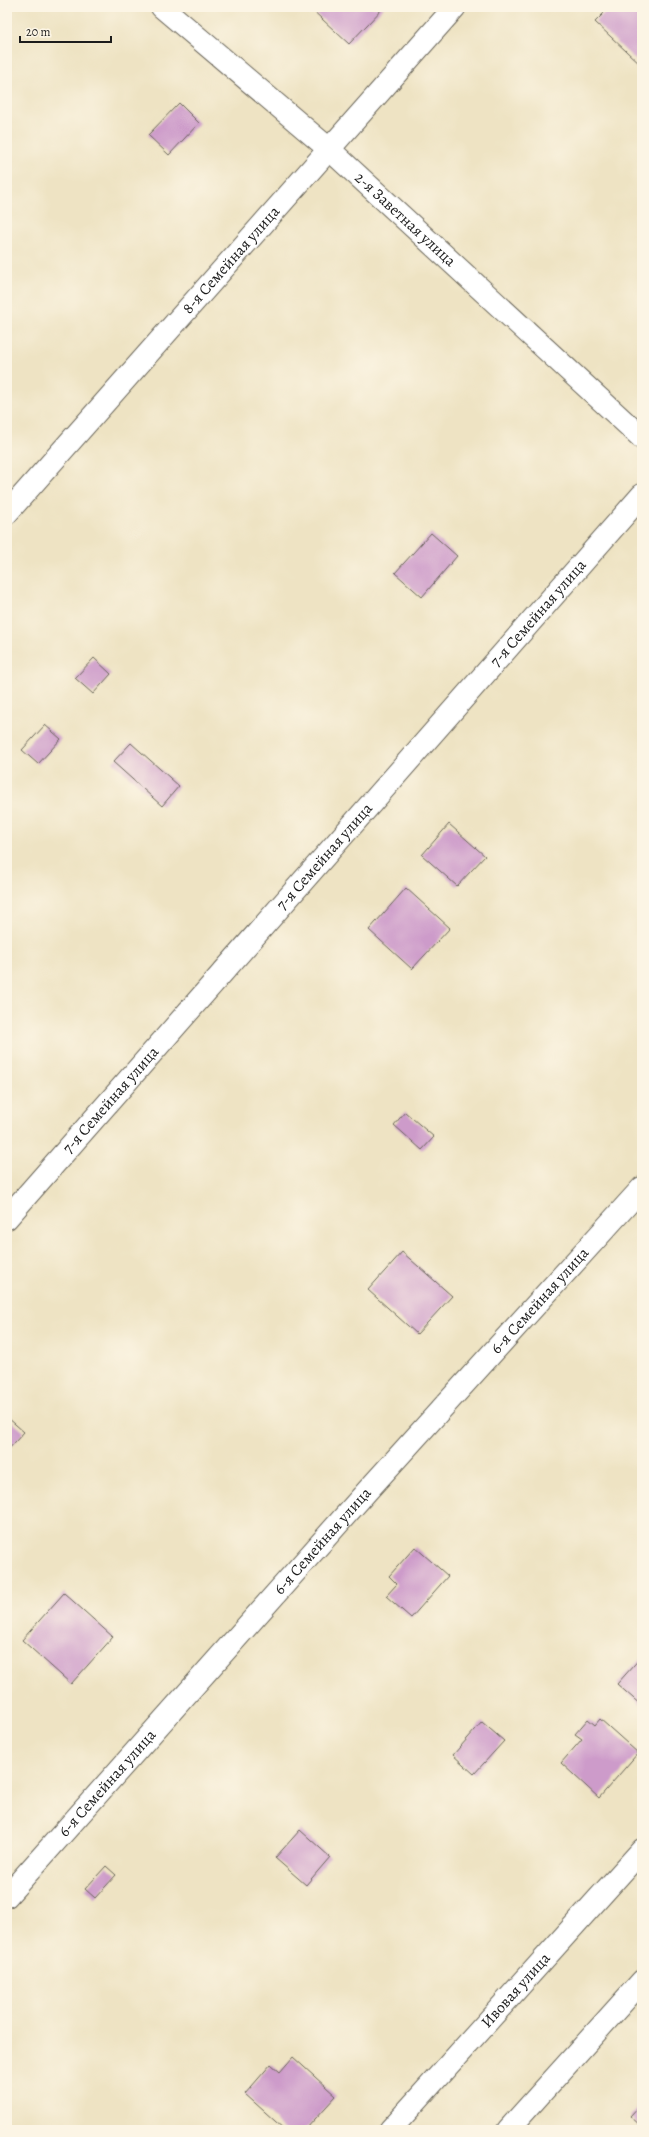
<svg xmlns="http://www.w3.org/2000/svg" width="649" height="2137" font-family="Alegreya,serif">
	<style>
		.building { fill: #cd9bca }
		.lines { fill: none; stroke-linecap: round; stroke-linejoin: round }
		.minor-casing { stroke: #666256; stroke-width: 24 }
		.minor { stroke: #fff; stroke-width: 22 }
		.labels { text-anchor: middle; dominant-baseline: central; stroke-width: 3; stroke-linejoin: round; paint-order: stroke }
		.street-label { font-size: 16px; fill: #1c1c1c; stroke: #fcf5e5 }
	</style>
	<rect width="100%" height="100%" fill="#fcf5e5"/>
	<filter id="ink" filterUnits="userSpaceOnUse"><feTurbulence type="fractalNoise" baseFrequency=".025" numOctaves="2"/><feDisplacementMap in="SourceGraphic" scale="8" xChannelSelector="R" yChannelSelector="G"/><feConvolveMatrix kernelMatrix="1 2 1 2 8 2 1 2 1" color-interpolation-filters="sRGB"/></filter>
	<filter id="wash" filterUnits="userSpaceOnUse"><feTurbulence type="fractalNoise" baseFrequency=".012" numOctaves="4" result="noise"/><feDisplacementMap in="SourceGraphic" scale="16" xChannelSelector="R" yChannelSelector="G"/><feGaussianBlur stdDeviation="0.9" result="paint"/><feColorMatrix in="noise" values="0 0 0 0 0 0 0 0 0 0 0 0 0 0 0 0 0 1.4 0 .05"/><feComposite in="paint" operator="in"/></filter>
	<g filter="url(#wash)">
		<rect width="100%" height="100%" fill="#eee3c3"/>
		<g id="blocks">
			<g class="building">
				<path d="M 309,7 L 384,7 L 349,44 Z"/>
				<path d="M 610,7 L 642,7 L 642,66 L 595,22 Z"/>
				<path d="M 179,103 L 199,123 L 169,155 L 148,135 Z"/>
				<path d="M 431,533 L 457,556 L 422,597 L 395,573 Z"/>
				<path d="M 94,658 L 111,674 L 93,694 L 75,678 Z"/>
				<path d="M 45,725 L 61,739 L 38,764 L 22,750 Z"/>
				<path d="M 131,743 L 179,786 L 162,806 L 113,762 Z"/>
				<path d="M 449,824 L 485,856 L 457,886 L 422,855 Z"/>
				<path d="M 406,888 L 450,928 L 412,969 L 369,930 Z"/>
				<path d="M 405,1112 L 434,1137 L 422,1150 L 394,1125 Z"/>
				<path d="M 402,1252 L 452,1296 L 417,1334 L 368,1290 Z"/>
				<path d="M 7,1417 L 24,1432 L 7,1451 Z"/>
				<path d="M 415,1547 L 448,1576 L 411,1618 L 386,1596 L 397,1584 L 389,1576 Z"/>
				<path d="M 64,1593 L 113,1637 L 71,1684 L 22,1640 Z"/>
				<path d="M 642,1656 L 642,1706 L 617,1684 Z"/>
				<path d="M 588,1719 L 595,1725 L 600,1719 L 638,1753 L 599,1798 L 561,1763 L 582,1739 L 575,1734 Z"/>
				<path d="M 482,1722 L 504,1741 L 474,1774 L 453,1755 Z"/>
				<path d="M 300,1830 L 330,1857 L 306,1885 L 275,1858 Z"/>
				<path d="M 106,1866 L 116,1875 L 95,1898 L 85,1889 Z"/>
				<path d="M 293,2057 L 336,2096 L 305,2130 L 285,2130 L 245,2094 L 271,2064 L 280,2072 Z"/>
				<path d="M 642,2103 L 642,2127 L 630,2116 Z"/>
			</g>
		</g>
	</g>
	<g filter="url(#ink)">
		<use href="#blocks" fill-opacity="0" stroke="#666256" stroke-width="1"/>
		<g class="lines">
			<g class="minor-casing">
				<g id="minor">
					<path id="s1" d="M 162,7 L 329,149 L 642,438"/>
					<path id="s2" d="M 7,513 L 455,7"/>
					<path id="s3" d="M 7,1218 L 642,495"/>
					<path id="s4" d="M 7,1896 L 368,1490 L 642,1188"/>
					<path id="s5" d="M 390,2130 L 642,1850"/>
					<path d="M 508,2130 L 642,1981"/>
				</g>
			</g>
			<use href="#minor" class="minor"/>
		</g>
	</g>
	<g class="labels">
		<g class="street-label">
			<text stroke="none"><textPath href="#s1" startOffset="323">2-я Заветная улица</textPath></text>
			<text stroke="none"><textPath href="#s2" startOffset="338">8-я Семейная улица</textPath></text>
			<text stroke="none"><textPath href="#s3" startOffset="805">7-я Семейная улица</textPath></text>
			<text stroke="none"><textPath href="#s3" startOffset="481">7-я Семейная улица</textPath></text>
			<text stroke="none"><textPath href="#s3" startOffset="157">7-я Семейная улица</textPath></text>
			<text stroke="none"><textPath href="#s4" startOffset="799">6-я Семейная улица</textPath></text>
			<text stroke="none"><textPath href="#s4" startOffset="475">6-я Семейная улица</textPath></text>
			<text stroke="none"><textPath href="#s4" startOffset="151">6-я Семейная улица</textPath></text>
			<text stroke="none"><textPath href="#s5" startOffset="188">Ивовая улица</textPath></text>
		</g>
	</g>
	<rect width="649" height="2137" fill="none" stroke="#fcf5e5" stroke-width="24"/>
	<path d="M20 36v6h91v-6" fill="none" stroke="#1c1c1c" stroke-width="2"/>
	<text x="26" y="36" font-size="12" fill="#1c1c1c" stroke="#fcf5e5" stroke-width="3" paint-order="stroke">20 m</text>
</svg>
